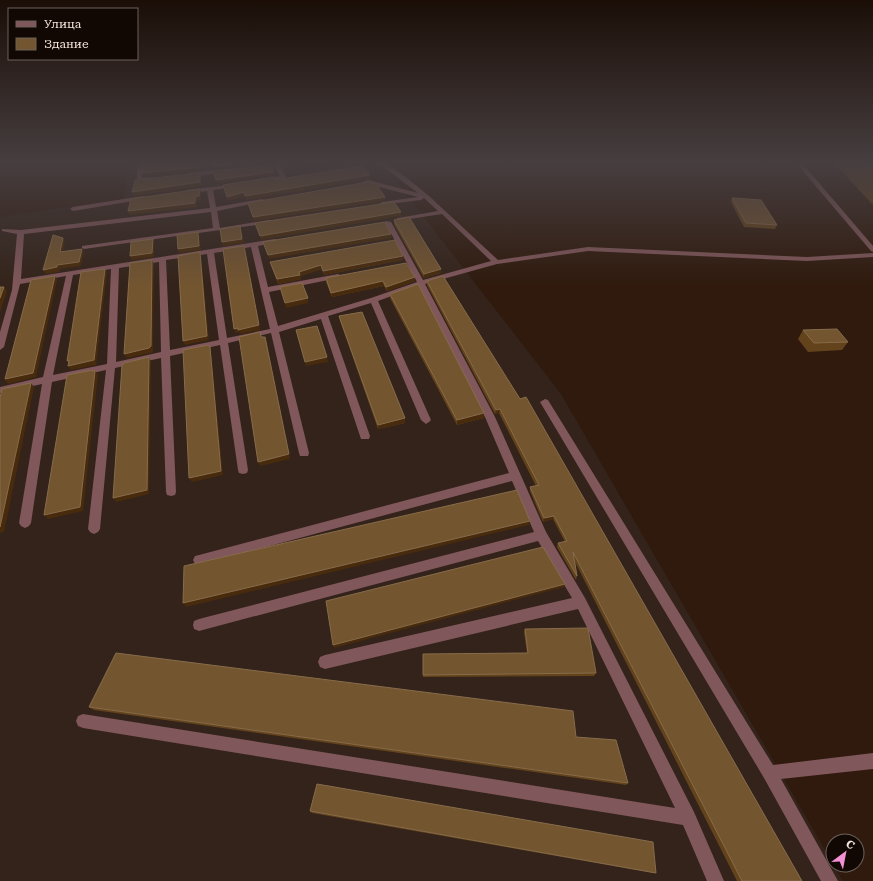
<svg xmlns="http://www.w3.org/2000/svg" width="873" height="881" font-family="'Roboto Serif',serif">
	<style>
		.industrial { fill: #33231a }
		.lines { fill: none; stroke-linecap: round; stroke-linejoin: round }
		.minor { fill: #80575b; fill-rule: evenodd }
		.wall { fill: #63431b }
		.shaded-wall { fill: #482b0c }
		.building { fill: #735530; stroke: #876c4b }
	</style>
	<rect width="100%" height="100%" fill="#2f1a0d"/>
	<path class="industrial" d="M 129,163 L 296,163 L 300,171 L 353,163 L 382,163 L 561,394 L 843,881 L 0,881 L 0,217 L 124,199 Z"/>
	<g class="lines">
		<g class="minor">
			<path d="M 137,163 L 143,163 L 142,178 L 150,177 L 153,179 L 152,180 L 137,181 Z"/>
			<path d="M 278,163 L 289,163 L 280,166 L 286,177 L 285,178 L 258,182 L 258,180 L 280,176 L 274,165 Z"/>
			<path d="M 378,163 L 385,163 L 403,175 L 429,196 L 498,260 L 588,247 L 807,257 L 873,253 L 873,257 L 807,261 L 588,251 L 497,264 L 425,284 L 495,417 L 546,532 L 585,598 L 694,812 L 724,881 L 707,881 L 683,825 L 83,728 L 78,726 L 76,721 L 78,716 L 83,714 L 675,808 L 578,609 L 325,669 L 320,667 L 318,662 L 320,657 L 325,655 L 572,598 L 538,541 L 199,631 L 194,629 L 193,625 L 194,621 L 199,619 L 534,532 L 512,481 L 199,565 L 195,564 L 193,560 L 195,556 L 199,555 L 509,473 L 485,417 L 419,286 L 378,301 L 431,420 L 429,422 L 426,424 L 421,420 L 371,303 L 328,316 L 370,436 L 369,439 L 361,439 L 321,319 L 279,332 L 309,453 L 308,456 L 300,456 L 299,453 L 271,333 L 228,343 L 248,470 L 247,473 L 243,474 L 239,473 L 238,470 L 220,345 L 170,356 L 176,492 L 175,495 L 171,496 L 167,495 L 166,492 L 161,358 L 115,368 L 100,529 L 98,532 L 94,534 L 90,532 L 88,529 L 106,370 L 52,382 L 31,523 L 29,526 L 25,528 L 21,526 L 19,523 L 42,384 L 0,393 L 0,387 L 43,377 L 66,276 L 20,284 L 4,347 L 0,350 L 0,332 L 12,290 L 17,234 L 2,231 L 2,229 L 21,230 L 210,208 L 207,191 L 187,194 L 184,192 L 187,190 L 238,184 L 238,186 L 213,190 L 216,207 L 262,199 L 265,201 L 217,211 L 220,228 L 269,220 L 271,221 L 271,223 L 84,249 L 82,248 L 82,246 L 213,228 L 211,212 L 24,234 L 21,279 L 275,239 L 277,240 L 277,242 L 258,246 L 268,287 L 338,274 L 342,276 L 338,278 L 269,292 L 278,326 L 371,298 L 417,282 L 385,222 L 386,221 L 391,222 L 423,280 L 491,261 L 442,214 L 396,221 L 396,219 L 398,218 L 438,211 L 424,198 L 421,200 L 380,205 L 379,204 L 382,202 L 418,197 L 368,184 L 362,184 L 362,182 L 368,180 L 418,193 ZM 251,247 L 270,329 L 227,338 L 214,253 ZM 207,254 L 219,340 L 170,350 L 166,260 ZM 159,262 L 161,352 L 116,362 L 119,268 ZM 111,269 L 107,364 L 53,375 L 73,275 Z"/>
			<path d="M 796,163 L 802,163 L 873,246 L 873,252 L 871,251 Z"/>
			<path d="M 226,169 L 229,171 L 228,172 L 188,177 L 185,175 L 188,173 Z"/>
			<path d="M 143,196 L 146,198 L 145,199 L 73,211 L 70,209 L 73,207 Z"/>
			<path d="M 545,399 L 548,400 L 773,765 L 873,753 L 873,769 L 781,779 L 838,881 L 821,881 L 764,778 L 540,402 Z"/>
		</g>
	</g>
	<g class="wall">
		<path d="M 834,163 L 873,163 L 873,205 Z"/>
		<path d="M 732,198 L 777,225 L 775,229 L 744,227 L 731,202 Z"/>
		<path d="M 394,220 L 441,273 L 424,278 L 394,224 Z"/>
		<path d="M 403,256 L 403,260 L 324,275 L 322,269 L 300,276 L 301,279 L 278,284 L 270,262 Z"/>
		<path d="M 415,277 L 415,281 L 387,291 L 384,286 L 332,297 L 326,282 L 326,278 Z"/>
		<path d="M 427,281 L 802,881 L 737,881 L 575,562 L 577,576 L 576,580 L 557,547 L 558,543 L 565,542 L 553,519 L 543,522 L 530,491 L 530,487 L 536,486 L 499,413 L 495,414 L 427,285 Z"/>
		<path d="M 390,294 L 484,418 L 457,425 L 390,298 Z"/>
		<path d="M 339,316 L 405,418 L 405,423 L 378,429 L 340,321 Z"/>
		<path d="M 803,330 L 848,342 L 842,350 L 808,352 L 798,339 Z"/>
		<path d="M 525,629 L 596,673 L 594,676 L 423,677 L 423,654 L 527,653 L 524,632 Z"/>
		<path d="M 89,707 L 628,783 L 626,785 L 94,710 Z"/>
		<path d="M 310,811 L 656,873 L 653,873 L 312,813 Z"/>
	</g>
	<g class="shaded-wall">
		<path d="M 201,163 L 202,163 L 202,170 L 144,176 L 142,173 Z"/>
		<path d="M 237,163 L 272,163 L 213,169 L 212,166 Z"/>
		<path d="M 272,165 L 274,175 L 217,183 L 216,180 Z"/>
		<path d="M 200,173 L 202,177 L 201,186 L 134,196 L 132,192 Z"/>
		<path d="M 370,175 L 370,179 L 246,200 L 245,196 Z"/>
		<path d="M 200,189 L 201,192 L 201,200 L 196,201 L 197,207 L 130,215 L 128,211 L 195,197 Z"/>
		<path d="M 244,192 L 245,196 L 228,201 L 227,197 Z"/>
		<path d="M 385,197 L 385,201 L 254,221 L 253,217 Z"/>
		<path d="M 401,212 L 401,216 L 261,240 L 260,236 Z"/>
		<path d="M 240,226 L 244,243 L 223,246 L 222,242 Z"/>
		<path d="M 198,232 L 199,236 L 201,250 L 179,253 L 178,249 Z"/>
		<path d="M 391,234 L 392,238 L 269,259 L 268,255 Z"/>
		<path d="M 63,238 L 65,242 L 62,256 L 60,252 Z"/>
		<path d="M 153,239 L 154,243 L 154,257 L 132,260 L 130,256 Z"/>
		<path d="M 244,246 L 260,330 L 240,334 L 239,332 L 236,333 L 234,329 Z"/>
		<path d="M 82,249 L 84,253 L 81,266 L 60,269 L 59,272 L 46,274 L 43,270 L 57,265 Z"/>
		<path d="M 200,252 L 201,257 L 209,340 L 185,345 L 183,341 Z"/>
		<path d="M 403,256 L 403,260 L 324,275 L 323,271 Z"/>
		<path d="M 152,260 L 154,264 L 153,351 L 151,353 L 127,358 L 124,354 Z"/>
		<path d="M 321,265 L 322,269 L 300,276 L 301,279 L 278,284 L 277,279 Z"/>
		<path d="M 105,269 L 107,273 L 96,365 L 71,370 L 68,366 Z"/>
		<path d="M 441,269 L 441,273 L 424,278 L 424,274 Z"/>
		<path d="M 55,276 L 57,280 L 36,377 L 8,384 L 5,379 Z"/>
		<path d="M 415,277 L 415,281 L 387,291 L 386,287 Z"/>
		<path d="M 383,281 L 384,286 L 332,297 L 331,293 Z"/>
		<path d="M 4,287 L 7,291 L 0,312 L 0,298 Z"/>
		<path d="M 308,298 L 308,303 L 286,308 L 285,303 Z"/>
		<path d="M 265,337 L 290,459 L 260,466 L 258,462 Z"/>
		<path d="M 210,347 L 211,352 L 223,475 L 192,482 L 189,478 Z"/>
		<path d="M 149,357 L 151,362 L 149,494 L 116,502 L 113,498 Z"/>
		<path d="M 327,357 L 328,362 L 306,366 L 305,362 Z"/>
		<path d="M 93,370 L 95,373 L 95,371 L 98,375 L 83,511 L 48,519 L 44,515 Z"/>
		<path d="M 31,383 L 34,387 L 4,532 L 0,533 L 0,527 Z"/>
		<path d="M 500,409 L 499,413 L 495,414 L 496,410 Z"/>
		<path d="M 484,413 L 484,418 L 457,425 L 457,420 Z"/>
		<path d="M 405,418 L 405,423 L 378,429 L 378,425 Z"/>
		<path d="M 554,516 L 553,519 L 543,522 L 544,518 Z"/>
		<path d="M 530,521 L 529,525 L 186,607 L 183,603 Z"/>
		<path d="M 565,584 L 564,587 L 334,648 L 333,645 Z"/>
	</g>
	<g class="building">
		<path d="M 143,163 L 201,163 L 201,167 L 142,173 Z"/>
		<path d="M 211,163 L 237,163 L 212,166 Z"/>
		<path d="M 866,163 L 873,163 L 873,170 Z"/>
		<path d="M 272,165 L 273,172 L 216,180 L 213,171 Z"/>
		<path d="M 363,166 L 370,175 L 245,196 L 244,192 L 227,197 L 223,185 L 274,177 L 274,180 Z"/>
		<path d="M 200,173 L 200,182 L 132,192 L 135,180 Z"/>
		<path d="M 368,182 L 376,184 L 385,197 L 253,217 L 248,203 Z"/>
		<path d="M 200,189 L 199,196 L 195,197 L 195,203 L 128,211 L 131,199 Z"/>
		<path d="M 732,198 L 761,200 L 777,225 L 746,223 Z"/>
		<path d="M 394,202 L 401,212 L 260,236 L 255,223 Z"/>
		<path d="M 409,217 L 441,269 L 424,274 L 394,220 Z"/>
		<path d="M 385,222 L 391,234 L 268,255 L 263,242 Z"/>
		<path d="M 240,226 L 242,239 L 222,242 L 220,229 Z"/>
		<path d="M 198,232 L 199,246 L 178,249 L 177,235 Z"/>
		<path d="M 53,235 L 63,238 L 60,252 L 82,249 L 79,262 L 57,265 L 57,267 L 43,270 Z"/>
		<path d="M 153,239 L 152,253 L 130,256 L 131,242 Z"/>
		<path d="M 395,240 L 403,256 L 323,271 L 321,265 L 299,272 L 300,275 L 277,279 L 270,262 Z"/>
		<path d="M 244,246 L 259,325 L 238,330 L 238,328 L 234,329 L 223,249 Z"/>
		<path d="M 200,252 L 207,336 L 183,341 L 178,256 Z"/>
		<path d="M 152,260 L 151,346 L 149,348 L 124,354 L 130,263 Z"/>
		<path d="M 406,263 L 415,277 L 386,287 L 383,281 L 331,293 L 326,278 Z"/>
		<path d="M 105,269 L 94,360 L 68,366 L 69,360 L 67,361 L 81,272 Z"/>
		<path d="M 55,276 L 33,373 L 5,379 L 31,280 Z"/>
		<path d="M 443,276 L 520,399 L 526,397 L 802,881 L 742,881 L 573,552 L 577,576 L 558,543 L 567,541 L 554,516 L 544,518 L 530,487 L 539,485 L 500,409 L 496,410 L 427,281 Z"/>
		<path d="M 302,283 L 308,298 L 285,303 L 280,287 Z"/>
		<path d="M 418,284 L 484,413 L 457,420 L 390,294 Z"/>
		<path d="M 0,287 L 4,287 L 0,298 Z"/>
		<path d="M 362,312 L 405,418 L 378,425 L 339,316 Z"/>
		<path d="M 317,326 L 327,357 L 305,362 L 296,330 Z"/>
		<path d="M 837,329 L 848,342 L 814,343 L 803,330 Z"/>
		<path d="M 260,332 L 261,337 L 265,337 L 289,454 L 258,462 L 239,337 Z"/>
		<path d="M 208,345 L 210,347 L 221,471 L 189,478 L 183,350 Z"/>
		<path d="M 149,357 L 147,490 L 113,498 L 122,365 L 124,363 Z"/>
		<path d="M 93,370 L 92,371 L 95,371 L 80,507 L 44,515 L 67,375 Z"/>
		<path d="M 31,383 L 0,527 L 0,398 L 2,389 Z"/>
		<path d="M 517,490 L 530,521 L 183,603 L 184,566 Z"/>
		<path d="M 543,547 L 565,584 L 333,645 L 326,601 Z"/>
		<path d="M 588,628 L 596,673 L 423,675 L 423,654 L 528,653 L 525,629 Z"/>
		<path d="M 116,653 L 573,711 L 576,737 L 616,740 L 628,783 L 89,707 Z"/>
		<path d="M 317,784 L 653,842 L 656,873 L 310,811 Z"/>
	</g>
	<linearGradient id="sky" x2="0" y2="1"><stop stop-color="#1a0e07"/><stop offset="0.57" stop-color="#473e40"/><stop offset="1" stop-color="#473e40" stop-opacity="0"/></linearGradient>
	<rect width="873" height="286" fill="url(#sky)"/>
	<rect x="8" y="8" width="130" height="52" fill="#110804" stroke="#6d615b"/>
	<rect x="16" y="21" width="20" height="6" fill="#80575b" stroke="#6d615b"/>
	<text x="44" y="28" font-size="12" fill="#f6e7de">Улица</text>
	<rect x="16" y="38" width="20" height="12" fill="#735530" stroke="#6d615b"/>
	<text x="44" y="48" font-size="12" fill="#f6e7de">Здание</text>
	<g transform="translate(845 853) rotate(32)"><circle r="19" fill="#110804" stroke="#6d615b"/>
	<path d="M0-3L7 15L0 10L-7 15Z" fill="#f391d5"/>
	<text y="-6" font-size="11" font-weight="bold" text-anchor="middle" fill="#f6e7de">С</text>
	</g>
</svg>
